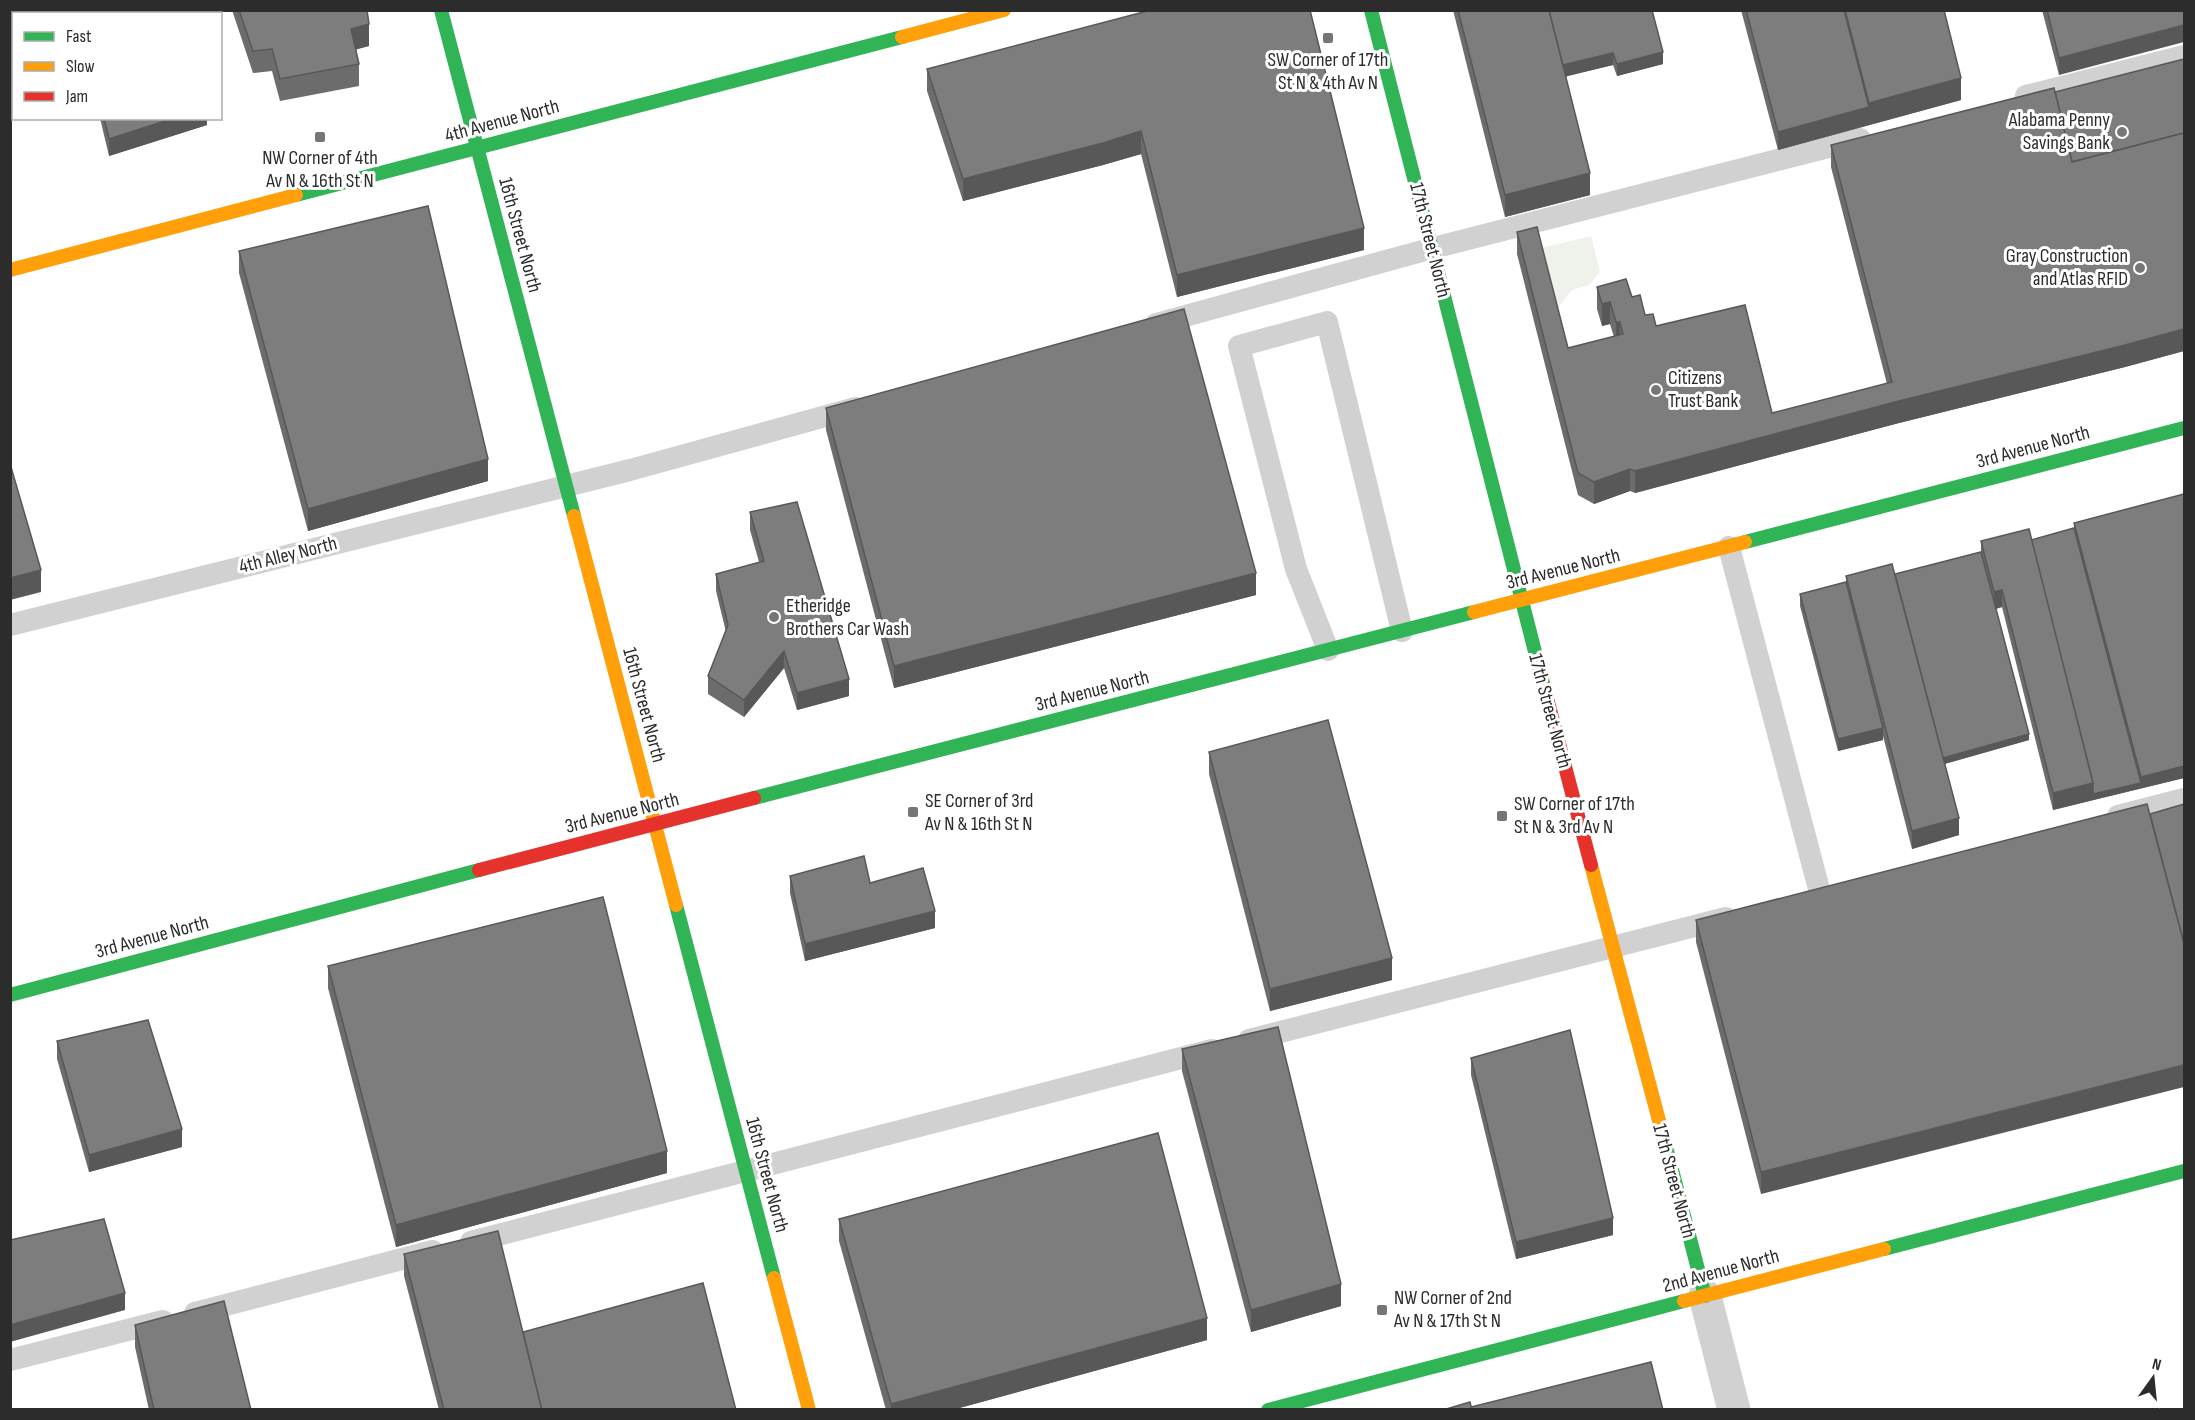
<svg xmlns="http://www.w3.org/2000/svg" width="2195" height="1420" font-family="'Sofia Sans Condensed',sans-serif">
	<style>
		.green { fill: #eef2eb }
		.lines { fill: none; stroke-linecap: round; stroke-linejoin: round }
		.lane { stroke: #d1d1d1; stroke-width: 22 }
		.street { stroke: #d1d1d1; stroke-width: 33 }
		.fast { stroke: #30b455; stroke-width: 14 }
		.slow { stroke: #ff9f0a; stroke-width: 14 }
		.jam { stroke: #e5322d; stroke-width: 14 }
		.wall { fill: #6c6c6c }
		.shaded-wall { fill: #585858 }
		.building { fill: #7d7d7d; stroke: #585858; stroke-width: 1.5 }
		.poi-dot { fill: #767676; stroke: #fff; stroke-width: 2 }
		.labels { text-anchor: middle; dominant-baseline: central; stroke-width: 6; stroke-linejoin: round; paint-order: stroke }
		.poi-label { font-size: 20px; fill: #2c2c2c; stroke: #fff; text-anchor: start }
		.street-label { font-size: 20px; fill: #2c2c2c; stroke: #fff }
	</style>
	<rect width="100%" height="100%" fill="#fff"/>
	<path class="green" d="M 1591,236 L 1600,272 L 1589,285 L 1572,290 L 1553,314 L 1537,249 Z"/>
	<g class="lines">
		<g class="lane">
			<path d="M 2026,96 L 2184,56"/>
			<path d="M 1156,324 L 1433,248 L 1860,139"/>
			<path d="M 1729,547 L 1820,893"/>
			<path d="M 10,625 L 630,470 L 855,408"/>
			<path d="M 1328,650 L 1296,569 L 1239,346 L 1327,322 L 1402,631"/>
			<path d="M 2118,816 L 2184,799"/>
			<path d="M 1249,1040 L 1726,918"/>
			<path d="M 471,1242 L 1212,1050"/>
			<path d="M 195,1313 L 433,1251"/>
			<path d="M 10,1360 L 163,1321"/>
		</g>
		<path class="street" d="M 1705,1296 L 1734,1410"/>
		<g class="fast">
			<path d="M 441,10 L 574,516"/>
			<path d="M 1371,10 L 1544,687"/>
			<path d="M 296,195 L 902,37"/>
			<path d="M 1745,542 L 2184,428"/>
			<path d="M 754,798 L 1474,612"/>
			<path d="M 676,905 L 774,1278"/>
			<path d="M 10,995 L 479,870"/>
			<path d="M 1665,1143 L 1705,1296"/>
			<path d="M 1884,1249 L 2184,1171"/>
			<path d="M 1268,1410 L 1684,1301"/>
		</g>
		<g class="slow">
			<path d="M 902,37 L 1004,10"/>
			<path d="M 10,270 L 296,195"/>
			<path d="M 574,516 L 676,905"/>
			<path d="M 1474,612 L 1745,542"/>
			<path d="M 1591,865 L 1665,1143"/>
			<path d="M 774,1278 L 809,1410"/>
			<path d="M 1684,1301 L 1884,1249"/>
		</g>
		<g class="jam">
			<path d="M 1544,687 L 1591,865"/>
			<path d="M 479,870 L 754,798"/>
		</g>
	</g>
	<g class="wall">
		<path d="M 232,10 L 367,10 L 369,46 L 356,49 L 359,64 L 359,86 L 280,101 L 272,71 L 253,73 Z"/>
		<path d="M 1151,10 L 1364,250 L 1177,297 L 1141,154 L 1103,165 L 963,201 L 927,91 L 927,69 Z"/>
		<path d="M 1453,10 L 1652,10 L 1663,64 L 1617,76 L 1613,65 L 1566,76 L 1590,195 L 1505,217 Z"/>
		<path d="M 1741,10 L 1944,10 L 1961,100 L 1778,150 Z"/>
		<path d="M 2042,10 L 2184,10 L 2059,75 Z"/>
		<path d="M 2184,59 L 2184,351 L 2125,367 L 1899,423 L 1635,493 L 1630,491 L 1594,504 L 1578,495 L 1517,254 L 1517,232 L 1568,348 L 1614,337 L 1610,324 L 1602,326 L 1597,309 L 1597,287 L 1632,297 L 1645,315 L 1656,326 L 1772,413 L 1887,384 L 1831,167 L 1831,145 L 2055,92 Z"/>
		<path d="M 100,118 L 207,118 L 207,125 L 109,156 Z"/>
		<path d="M 239,251 L 488,481 L 308,531 L 239,273 Z"/>
		<path d="M 826,408 L 1256,595 L 894,688 L 826,430 Z"/>
		<path d="M 2184,494 L 2184,778 L 2053,810 L 2002,607 L 1996,609 L 2029,740 L 1945,764 L 1959,835 L 1912,849 L 1883,736 L 1883,740 L 1838,751 L 1800,606 L 1800,594 L 1846,582 L 1846,576 L 1895,574 L 1981,552 L 1981,541 L 2031,540 L 2074,528 L 2074,523 Z"/>
		<path d="M 750,512 L 849,696 L 797,710 L 784,668 L 744,717 L 708,694 L 708,676 L 726,632 L 716,591 L 716,574 L 759,562 L 750,530 Z"/>
		<path d="M 1209,752 L 1392,980 L 1270,1011 L 1209,774 Z"/>
		<path d="M 2147,804 L 1761,1194 L 1696,942 L 1696,920 Z"/>
		<path d="M 790,876 L 870,883 L 935,928 L 805,961 L 790,893 Z"/>
		<path d="M 328,966 L 667,1173 L 396,1247 L 328,988 Z"/>
		<path d="M 57,1041 L 182,1147 L 89,1172 L 57,1059 Z"/>
		<path d="M 1182,1049 L 1341,1306 L 1251,1332 L 1182,1071 Z"/>
		<path d="M 1471,1058 L 1613,1235 L 1516,1259 L 1471,1075 Z"/>
		<path d="M 839,1219 L 1207,1340 L 952,1410 L 886,1410 L 839,1241 Z"/>
		<path d="M 404,1254 L 523,1332 L 736,1410 L 439,1410 L 404,1276 Z"/>
		<path d="M 135,1325 L 251,1410 L 149,1410 L 135,1347 Z"/>
	</g>
	<g class="shaded-wall">
		<path d="M 369,24 L 369,46 L 351,51 L 351,29 Z"/>
		<path d="M 2184,25 L 2184,42 L 2059,75 L 2059,58 Z"/>
		<path d="M 1663,52 L 1663,64 L 1617,76 L 1617,64 Z"/>
		<path d="M 1613,53 L 1613,65 L 1560,78 L 1560,66 Z"/>
		<path d="M 1961,78 L 1961,100 L 1778,150 L 1778,132 L 1869,107 L 1869,103 Z"/>
		<path d="M 174,118 L 207,118 L 207,125 L 109,156 L 109,139 Z"/>
		<path d="M 1141,131 L 1141,154 L 1103,165 L 963,201 L 963,179 Z"/>
		<path d="M 1590,173 L 1590,195 L 1505,217 L 1505,195 Z"/>
		<path d="M 1364,228 L 1364,250 L 1177,297 L 1177,275 Z"/>
		<path d="M 1610,302 L 1610,324 L 1602,326 L 1602,304 Z"/>
		<rect x="1616" y="322" width="4" height="22"/>
		<path d="M 2184,329 L 2184,351 L 2125,367 L 1899,423 L 1635,493 L 1635,471 L 1899,401 Z"/>
		<path d="M 488,459 L 488,481 L 308,531 L 308,509 Z"/>
		<path d="M 1630,469 L 1630,491 L 1594,504 L 1594,482 Z"/>
		<path d="M 41,570 L 41,592 L 10,600 L 10,578 Z"/>
		<path d="M 1256,573 L 1256,595 L 894,688 L 894,666 Z"/>
		<path d="M 2002,590 L 2002,607 L 1994,609 L 1994,592 Z"/>
		<path d="M 784,651 L 784,668 L 744,717 L 744,700 Z"/>
		<path d="M 849,679 L 849,696 L 797,710 L 797,693 Z"/>
		<path d="M 1883,728 L 1883,740 L 1838,751 L 1838,739 Z"/>
		<path d="M 2029,734 L 2029,740 L 1940,765 L 1940,759 Z"/>
		<path d="M 2184,766 L 2184,778 L 2093,800 L 2093,794 L 2141,783 L 2141,777 Z"/>
		<path d="M 2093,783 L 2093,800 L 2053,810 L 2053,793 Z"/>
		<path d="M 1959,818 L 1959,835 L 1912,849 L 1912,831 Z"/>
		<path d="M 935,911 L 935,928 L 805,961 L 805,944 Z"/>
		<path d="M 1392,958 L 1392,980 L 1270,1011 L 1270,989 Z"/>
		<path d="M 2184,1065 L 2184,1087 L 1761,1194 L 1761,1172 Z"/>
		<path d="M 182,1129 L 182,1147 L 89,1172 L 89,1155 Z"/>
		<path d="M 667,1151 L 667,1173 L 396,1247 L 396,1225 Z"/>
		<path d="M 1613,1218 L 1613,1235 L 1516,1259 L 1516,1242 Z"/>
		<path d="M 1341,1284 L 1341,1306 L 1251,1332 L 1251,1310 Z"/>
		<path d="M 125,1293 L 125,1310 L 10,1342 L 10,1325 Z"/>
		<path d="M 1207,1318 L 1207,1340 L 952,1410 L 891,1410 L 891,1404 Z"/>
	</g>
	<g class="building">
		<path d="M 78,10 L 180,10 L 181,14 L 79,14 Z"/>
		<path d="M 239,10 L 367,10 L 369,24 L 351,29 L 359,64 L 280,79 L 272,49 L 253,51 Z"/>
		<path d="M 1151,10 L 1310,10 L 1364,228 L 1177,275 L 1141,131 L 1103,143 L 963,179 L 927,69 Z"/>
		<path d="M 1458,10 L 1549,10 L 1590,173 L 1505,195 Z"/>
		<path d="M 1549,10 L 1652,10 L 1663,52 L 1617,64 L 1613,53 L 1563,65 Z"/>
		<path d="M 1746,10 L 1844,10 L 1869,107 L 1778,132 Z"/>
		<path d="M 1845,10 L 1944,10 L 1961,78 L 1869,103 Z"/>
		<path d="M 2047,10 L 2184,10 L 2184,25 L 2059,58 Z"/>
		<path d="M 2184,59 L 2184,133 L 2072,162 L 2055,92 Z"/>
		<path d="M 2054,88 L 2072,162 L 2184,133 L 2184,329 L 2125,345 L 1899,401 L 1635,471 L 1630,469 L 1594,482 L 1578,473 L 1517,232 L 1537,227 L 1568,348 L 1623,334 L 1620,322 L 1616,322 L 1610,302 L 1602,304 L 1597,287 L 1626,279 L 1632,297 L 1640,295 L 1645,315 L 1653,314 L 1656,326 L 1745,305 L 1772,413 L 1892,382 L 1831,145 Z"/>
		<path d="M 104,118 L 174,118 L 109,139 Z"/>
		<path d="M 428,206 L 488,459 L 308,509 L 239,251 Z"/>
		<path d="M 1184,309 L 1256,573 L 894,666 L 826,408 Z"/>
		<path d="M 10,467 L 11,467 L 41,570 L 10,578 Z"/>
		<path d="M 2184,494 L 2184,766 L 2141,777 L 2074,523 Z"/>
		<path d="M 797,502 L 849,679 L 797,693 L 784,651 L 744,700 L 708,676 L 728,625 L 716,574 L 764,561 L 750,512 Z"/>
		<path d="M 2074,528 L 2141,783 L 2093,794 L 2093,783 L 2031,540 Z"/>
		<path d="M 2029,529 L 2093,783 L 2053,793 L 2002,590 L 1994,592 L 1981,541 Z"/>
		<path d="M 1981,552 L 2029,734 L 1943,758 L 1895,574 Z"/>
		<path d="M 1892,564 L 1959,818 L 1912,831 L 1846,576 Z"/>
		<path d="M 1846,582 L 1883,728 L 1838,739 L 1800,594 Z"/>
		<path d="M 1328,720 L 1392,958 L 1270,989 L 1209,752 Z"/>
		<path d="M 2147,804 L 2184,943 L 2184,1065 L 1761,1172 L 1696,920 Z"/>
		<path d="M 2184,804 L 2184,943 L 2150,814 Z"/>
		<path d="M 864,856 L 870,883 L 923,868 L 935,911 L 805,944 L 790,876 Z"/>
		<path d="M 603,897 L 667,1151 L 396,1225 L 328,966 Z"/>
		<path d="M 148,1020 L 182,1129 L 89,1155 L 57,1041 Z"/>
		<path d="M 1278,1027 L 1341,1284 L 1251,1310 L 1182,1049 Z"/>
		<path d="M 1570,1030 L 1613,1218 L 1516,1242 L 1471,1058 Z"/>
		<path d="M 1158,1133 L 1207,1318 L 891,1404 L 839,1219 Z"/>
		<path d="M 104,1219 L 125,1293 L 10,1325 L 10,1240 Z"/>
		<path d="M 498,1231 L 542,1410 L 444,1410 L 404,1254 Z"/>
		<path d="M 703,1283 L 736,1410 L 542,1410 L 523,1332 Z"/>
		<path d="M 224,1301 L 251,1410 L 154,1410 L 135,1325 Z"/>
		<path d="M 1651,1362 L 1663,1410 L 1472,1410 L 1471,1407 Z"/>
		<path d="M 1470,1402 L 1472,1410 L 1443,1410 Z"/>
	</g>
	<g class="poi-dot">
		<rect x="1322" y="32" width="12" height="12" rx="3"/>
		<circle cx="2122" cy="132" r="6"/>
		<rect x="314" y="131" width="12" height="12" rx="3"/>
		<circle cx="2140" cy="268" r="6"/>
		<circle cx="1656" cy="390" r="6"/>
		<circle cx="774" cy="617" r="6"/>
		<rect x="907" y="806" width="12" height="12" rx="3"/>
		<rect x="1496" y="810" width="12" height="12" rx="3"/>
		<rect x="1376" y="1304" width="12" height="12" rx="3"/>
	</g>
	<g class="labels">
		<g class="poi-label">
			<text x="1328" y="60" text-anchor="middle">SW Corner of 17th<tspan x="1328" dy="23">St N &amp; 4th Av N</tspan></text>
			<text x="2110" y="120" text-anchor="end">Alabama Penny<tspan x="2110" dy="23">Savings Bank</tspan></text>
			<text x="320" y="158" text-anchor="middle">NW Corner of 4th<tspan x="320" dy="23">Av N &amp; 16th St N</tspan></text>
			<text x="2128" y="256" text-anchor="end">Gray Construction<tspan x="2128" dy="23">and Atlas RFID</tspan></text>
			<text x="1668" y="378">Citizens<tspan x="1668" dy="23">Trust Bank</tspan></text>
			<text x="786" y="606">Etheridge<tspan x="786" dy="23">Brothers Car Wash</tspan></text>
			<text x="925" y="801">SE Corner of 3rd<tspan x="925" dy="23">Av N &amp; 16th St N</tspan></text>
			<text x="1514" y="804">SW Corner of 17th<tspan x="1514" dy="23">St N &amp; 3rd Av N</tspan></text>
			<text x="1394" y="1298">NW Corner of 2nd<tspan x="1394" dy="23">Av N &amp; 17th St N</tspan></text>
		</g>
		<g class="street-label">
			<text transform="translate(502 121) rotate(-15)">4th Avenue North</text>
			<text transform="translate(520 235) rotate(75)">16th Street North</text>
			<text transform="translate(1430 240) rotate(76)">17th Street North</text>
			<text transform="translate(2033 447) rotate(-15)">3rd Avenue North</text>
			<text transform="translate(288 555) rotate(-14)">4th Alley North</text>
			<text transform="translate(1563 569) rotate(-14)">3rd Avenue North</text>
			<text transform="translate(1092 691) rotate(-14)">3rd Avenue North</text>
			<text transform="translate(644 705) rotate(75)">16th Street North</text>
			<text transform="translate(1550 711) rotate(75)">17th Street North</text>
			<text transform="translate(622 813) rotate(-14)">3rd Avenue North</text>
			<text transform="translate(152 937) rotate(-15)">3rd Avenue North</text>
			<text transform="translate(767 1175) rotate(75)">16th Street North</text>
			<text transform="translate(1674 1181) rotate(75)">17th Street North</text>
			<text transform="translate(1721 1271) rotate(-15)">2nd Avenue North</text>
		</g>
	</g>
	<rect width="2195" height="1420" fill="none" stroke="#2c2c2c" stroke-width="24"/>
	<rect x="12" y="12" width="210" height="108" fill="#ffffff" stroke="#ababab" stroke-width="1.5"/>
	<rect x="24" y="32" width="30" height="9" fill="#30b455" stroke="#ababab" stroke-width="1.5"/>
	<text x="66" y="42" font-size="18" fill="#2c2c2c">Fast</text>
	<rect x="24" y="62" width="30" height="9" fill="#ff9f0a" stroke="#ababab" stroke-width="1.5"/>
	<text x="66" y="72" font-size="18" fill="#2c2c2c">Slow</text>
	<rect x="24" y="92" width="30" height="9" fill="#e5322d" stroke="#ababab" stroke-width="1.5"/>
	<text x="66" y="102" font-size="18" fill="#2c2c2c">Jam</text>
	<g transform="translate(2153 1378) rotate(15)" stroke="#ffffff" stroke-width="4.5" paint-order="stroke">
	<path d="M0-4.5L10 22L0 15L-10 22Z" fill="#2c2c2c"/>
	<text y="-9" font-size="16" font-weight="bold" text-anchor="middle" fill="#2c2c2c">N</text>
	</g>
</svg>
